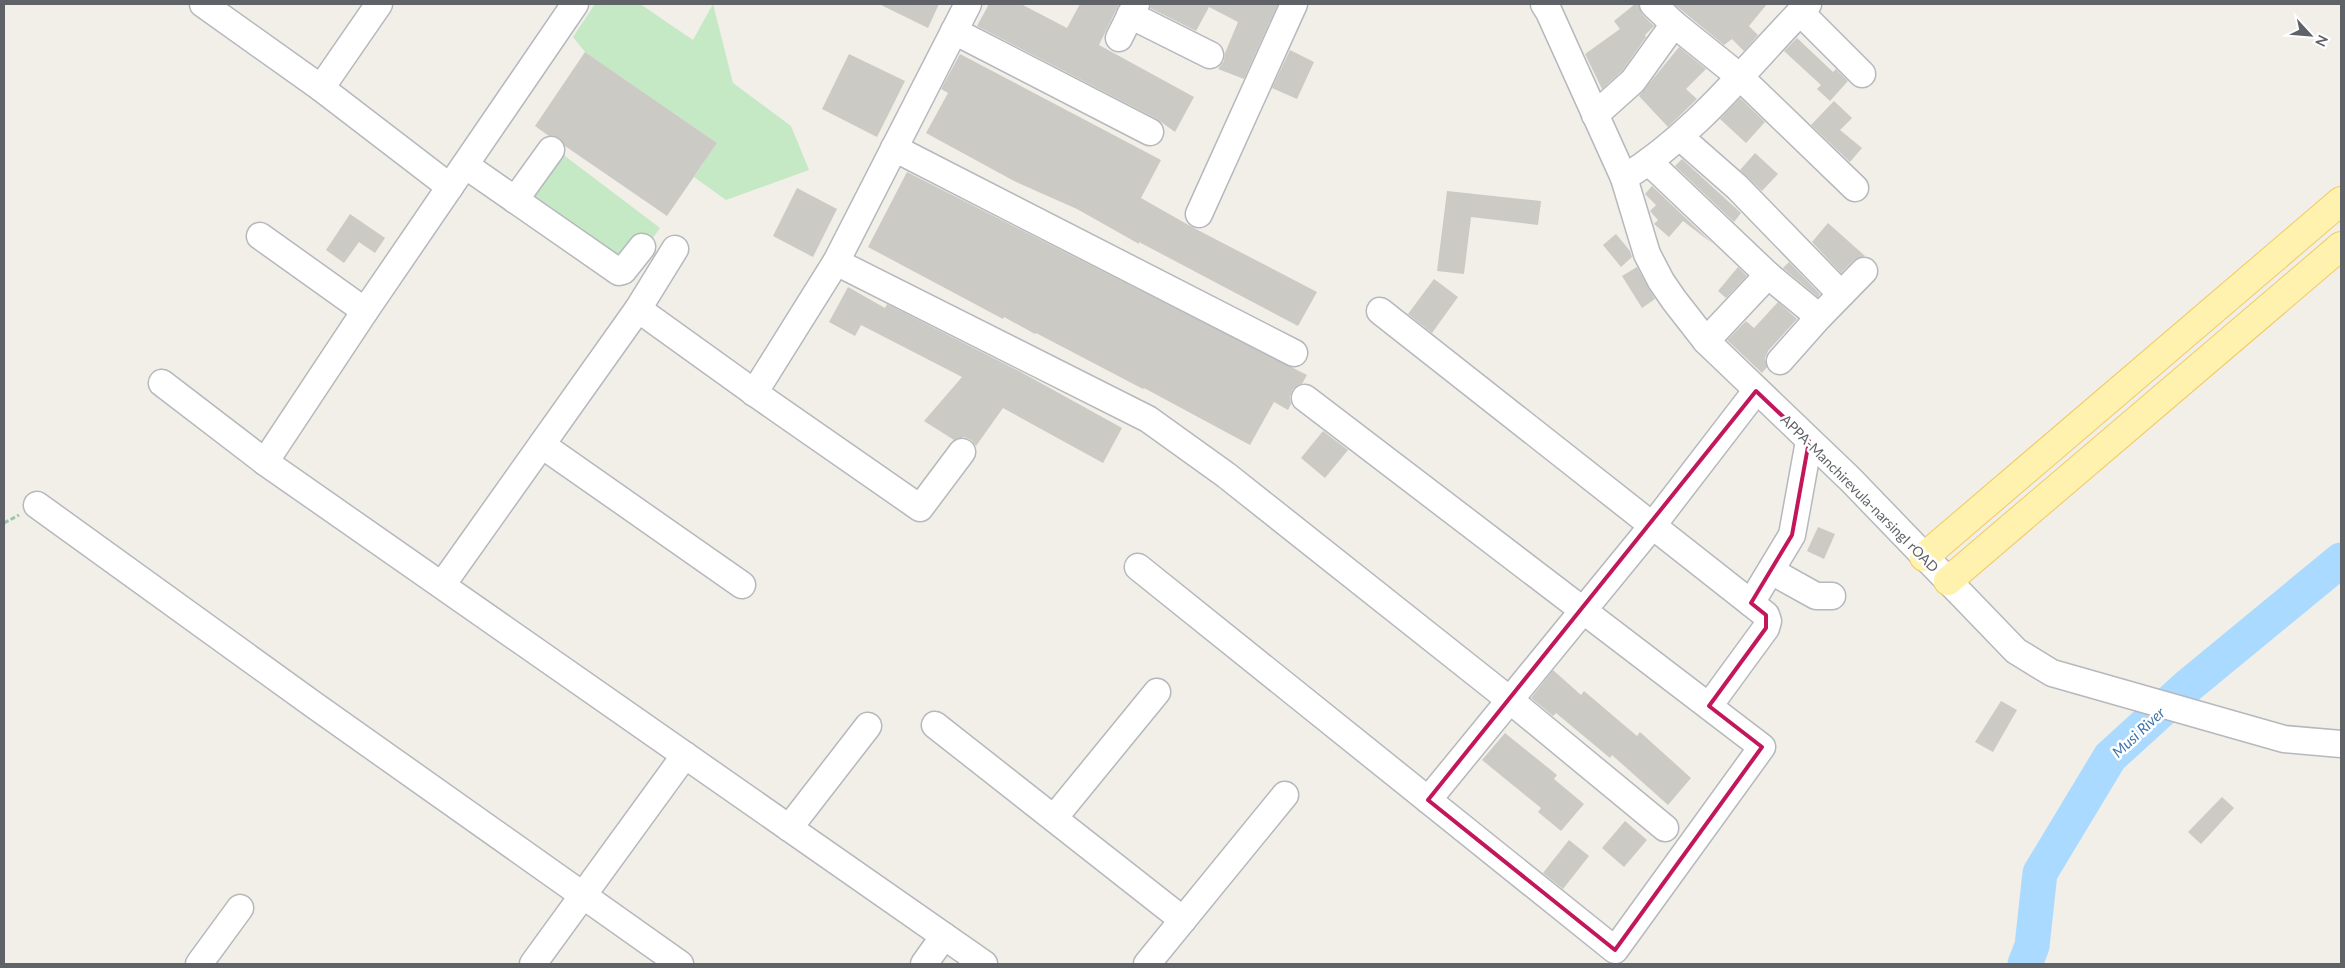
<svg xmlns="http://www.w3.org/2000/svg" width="2345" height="968" font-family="Lato,sans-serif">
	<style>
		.green { fill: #c5e8c5 }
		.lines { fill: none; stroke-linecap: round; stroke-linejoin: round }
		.river { stroke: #aadaff; stroke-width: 35 }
		.building { fill: #cccac5 }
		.minor-casing { stroke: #b5b8bc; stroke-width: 29 }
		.major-casing { stroke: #f2c960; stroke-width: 30 }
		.path { stroke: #9cc7a9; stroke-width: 3; stroke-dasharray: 5 2.5; stroke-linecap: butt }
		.minor { stroke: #fff; stroke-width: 26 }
		.major { stroke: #fff2af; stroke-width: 28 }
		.marked { fill: none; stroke: #c2185b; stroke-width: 4; stroke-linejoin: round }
		.labels { text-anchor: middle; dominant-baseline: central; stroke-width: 5; stroke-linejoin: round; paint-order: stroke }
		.street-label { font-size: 14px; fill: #5f6368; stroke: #fff }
		.water-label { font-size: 15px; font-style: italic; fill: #4174aa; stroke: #fff }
	</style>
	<rect width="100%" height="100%" fill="#f1efe8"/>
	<g class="green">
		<path d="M 595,4 L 640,4 L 693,40 L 713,4 L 733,83 L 791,126 L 809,170 L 726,200 L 694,177 L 717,143 L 585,52 L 573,37 Z"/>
		<path d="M 557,150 L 660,228 L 621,281 L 517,203 Z"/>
	</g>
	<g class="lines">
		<path class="river" d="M 2025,964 L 2032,946 L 2040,873 L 2110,757 L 2188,686 L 2341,560"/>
	</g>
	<g class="building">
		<path d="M 879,4 L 939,4 L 928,28 Z"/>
		<path d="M 989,4 L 1021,4 L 1067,28 L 1080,4 L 1119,4 L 1099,45 L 1194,97 L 1175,132 L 1157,119 L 977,26 Z"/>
		<path d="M 1151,4 L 1278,4 L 1244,79 L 1218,69 L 1224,61 L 1225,53 L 1238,22 L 1209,7 L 1196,31 L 1150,8 Z"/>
		<path d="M 1635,4 L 1638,4 L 1642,14 L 1654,26 L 1645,35 L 1646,37 L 1622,71 L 1602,89 L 1585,54 L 1620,29 L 1614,21 Z"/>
		<path d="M 1674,4 L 1767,4 L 1749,26 L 1758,35 L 1744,51 L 1732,39 L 1724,45 Z"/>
		<path d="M 1797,38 L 1833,72 L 1836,69 L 1848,81 L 1830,101 L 1817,89 L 1821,85 L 1784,51 Z"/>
		<path d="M 1679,47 L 1706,69 L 1686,89 L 1697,99 L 1668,127 L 1639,96 Z"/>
		<path d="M 1290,50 L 1314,62 L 1297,99 L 1272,88 Z"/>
		<path d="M 585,52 L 717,143 L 667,216 L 565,146 L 559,138 L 549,136 L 535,126 Z"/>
		<path d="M 849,54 L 905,81 L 877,137 L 822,109 Z"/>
		<path d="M 960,54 L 1161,160 L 1141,198 L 1192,227 L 1317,292 L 1298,326 L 1139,242 L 1139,244 L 1077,209 L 1014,181 L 926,133 L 948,93 L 941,89 Z"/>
		<path d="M 1740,98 L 1765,122 L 1746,143 L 1720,119 Z"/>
		<path d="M 1834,101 L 1852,118 L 1840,130 L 1862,148 L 1850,162 L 1811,125 Z"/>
		<path d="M 1755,153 L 1778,174 L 1762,191 L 1740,170 Z"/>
		<path d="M 1682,159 L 1741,213 L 1734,222 L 1675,166 Z"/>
		<path d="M 907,172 L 1307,375 L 1302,384 L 1293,389 L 1290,397 L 1291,404 L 1288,410 L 1274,402 L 1250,445 L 1144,388 L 1143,389 L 1036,333 L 1035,334 L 1004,317 L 1003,319 L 868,247 Z"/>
		<path d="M 1652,186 L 1713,244 L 1683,221 L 1669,237 L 1654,224 L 1658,220 L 1650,211 L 1656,205 L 1645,194 Z"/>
		<path d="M 797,188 L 837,209 L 813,257 L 773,236 Z"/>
		<path d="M 1447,191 L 1541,201 L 1538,225 L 1471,217 L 1464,274 L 1437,271 Z"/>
		<path d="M 350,214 L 385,238 L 375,253 L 359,242 L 344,263 L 326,250 Z"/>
		<path d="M 1828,223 L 1865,256 L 1854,260 L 1841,273 L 1812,242 Z"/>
		<path d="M 1616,234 L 1630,251 L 1632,257 L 1621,267 L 1603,245 Z"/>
		<path d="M 1789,262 L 1820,294 L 1818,297 L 1783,268 Z"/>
		<path d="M 1637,267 L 1655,299 L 1642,308 L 1622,276 Z"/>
		<path d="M 1738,267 L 1747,276 L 1726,298 L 1718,291 Z"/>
		<path d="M 1434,279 L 1458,297 L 1432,333 L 1408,314 Z"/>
		<path d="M 848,287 L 885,308 L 887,304 L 1019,371 L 1122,428 L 1103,463 L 1003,408 L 976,446 L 971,440 L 964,437 L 954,440 L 924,421 L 962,377 L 861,325 L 855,336 L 829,322 Z"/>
		<path d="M 1778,302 L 1797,319 L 1768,351 L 1765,358 L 1767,367 L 1762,373 L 1727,340 L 1746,321 L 1754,328 Z"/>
		<path d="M 1323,431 L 1348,450 L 1325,478 L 1301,458 Z"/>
		<path d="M 1818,527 L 1835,534 L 1824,559 L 1807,551 Z"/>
		<path d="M 1553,670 L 1581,695 L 1584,691 L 1637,736 L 1640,732 L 1691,778 L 1668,805 L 1612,755 L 1610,758 L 1556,713 L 1553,716 L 1531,698 Z"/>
		<path d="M 2001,701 L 2017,710 L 1993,752 L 1975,742 Z"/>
		<path d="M 1505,733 L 1557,775 L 1554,779 L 1584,804 L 1561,831 L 1538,812 L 1541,808 L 1482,760 Z"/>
		<path d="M 2222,797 L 2234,808 L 2201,844 L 2188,832 Z"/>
		<path d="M 1625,821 L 1647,840 L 1624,867 L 1602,848 Z"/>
		<path d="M 1569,840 L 1589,856 L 1563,889 L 1543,873 Z"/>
	</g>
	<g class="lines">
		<g class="minor-casing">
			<g id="minor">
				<path d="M 203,4 L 321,88 L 450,187"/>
				<path d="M 1544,4 L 1549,12 L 1624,178 L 1647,254 L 1661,281 L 1674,300 L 1706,341 L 1851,480 L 2016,651 L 2052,673 L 2284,739 L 2341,744"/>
				<path d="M 1653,4 L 1674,24"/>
				<path d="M 1800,12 L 1862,74"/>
				<path d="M 1130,15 L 1210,55"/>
				<path d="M 954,31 L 1150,132"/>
				<path d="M 1119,38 L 1136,4"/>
				<path d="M 321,88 L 379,4"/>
				<path d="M 1595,115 L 1633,81 L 1674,24 L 1740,77 L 1855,188"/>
				<path d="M 1680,137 L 1737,187 L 1841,294"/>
				<path d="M 894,148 L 1294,353"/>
				<path d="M 1649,162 L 1768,275 L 1819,317"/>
				<path d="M 465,165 L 619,272 L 623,271 L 642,247"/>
				<path d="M 1624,178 C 1697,133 1749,64 1808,4"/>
				<path d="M 515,200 L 551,150"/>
				<path d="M 1199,214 L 1294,4"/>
				<path d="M 260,236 L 365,311"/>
				<path d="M 836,262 L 1148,419 L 1226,475 L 1511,701 L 1665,828"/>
				<path d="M 638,309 L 759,396 L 920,508 L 962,452"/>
				<path d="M 1380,311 L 1766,615 L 1768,621 L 1766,628 L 1709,706"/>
				<path d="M 1706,341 L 1768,275"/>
				<path d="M 1780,361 L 1819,317 L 1864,271"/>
				<path d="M 162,383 L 265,462 L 984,964"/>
				<path d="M 754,393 L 836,262 L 968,4"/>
				<path d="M 542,445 L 742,585"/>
				<path d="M 265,462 L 365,311 L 575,4"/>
				<path d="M 37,505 L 314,705 L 680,964"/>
				<path d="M 1138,567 L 1615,950 L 1762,747 L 1305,398"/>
				<path d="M 1771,571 L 1816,596 L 1832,596"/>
				<path d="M 442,585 L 638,309 L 675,249"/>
				<path d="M 1751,603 L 1792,535 L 1809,441"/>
				<path d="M 935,725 L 1183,920"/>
				<path d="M 1428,800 L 1653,525 L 1756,391"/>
				<path d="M 1054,818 L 1157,692"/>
				<path d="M 789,828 L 868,726"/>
				<path d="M 199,964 L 240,908"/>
				<path d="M 533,964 L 685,755"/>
				<path d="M 924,964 L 944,936"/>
				<path d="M 1147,964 L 1285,795"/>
			</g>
		</g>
		<g class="major-casing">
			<g id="major">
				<path d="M 1924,557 L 2341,201"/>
				<path d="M 1948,581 L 2341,246"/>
			</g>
		</g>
		<path class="path" d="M 4,523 L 19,515"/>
		<use href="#minor" class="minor"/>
		<use href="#major" class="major"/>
	</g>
	<path class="marked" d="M 1756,391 L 1809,441 L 1792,535 L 1751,603 L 1766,615 L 1766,628 L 1709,706 L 1762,747 L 1615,950 L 1428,800 Z"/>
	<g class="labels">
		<g class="street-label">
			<text transform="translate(1860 493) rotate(45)">APPA-Manchirevula-narsingI rOAD</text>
		</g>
		<g class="water-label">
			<text transform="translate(2138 732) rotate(-43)">Musi River</text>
		</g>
	</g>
	<rect width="2345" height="968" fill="none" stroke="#5f6368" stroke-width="10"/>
	<g transform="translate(2310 35) rotate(116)" stroke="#ffffff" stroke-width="4" paint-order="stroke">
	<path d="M0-4L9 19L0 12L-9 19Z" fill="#5f6368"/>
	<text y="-8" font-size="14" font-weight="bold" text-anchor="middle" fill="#5f6368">N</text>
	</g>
</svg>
